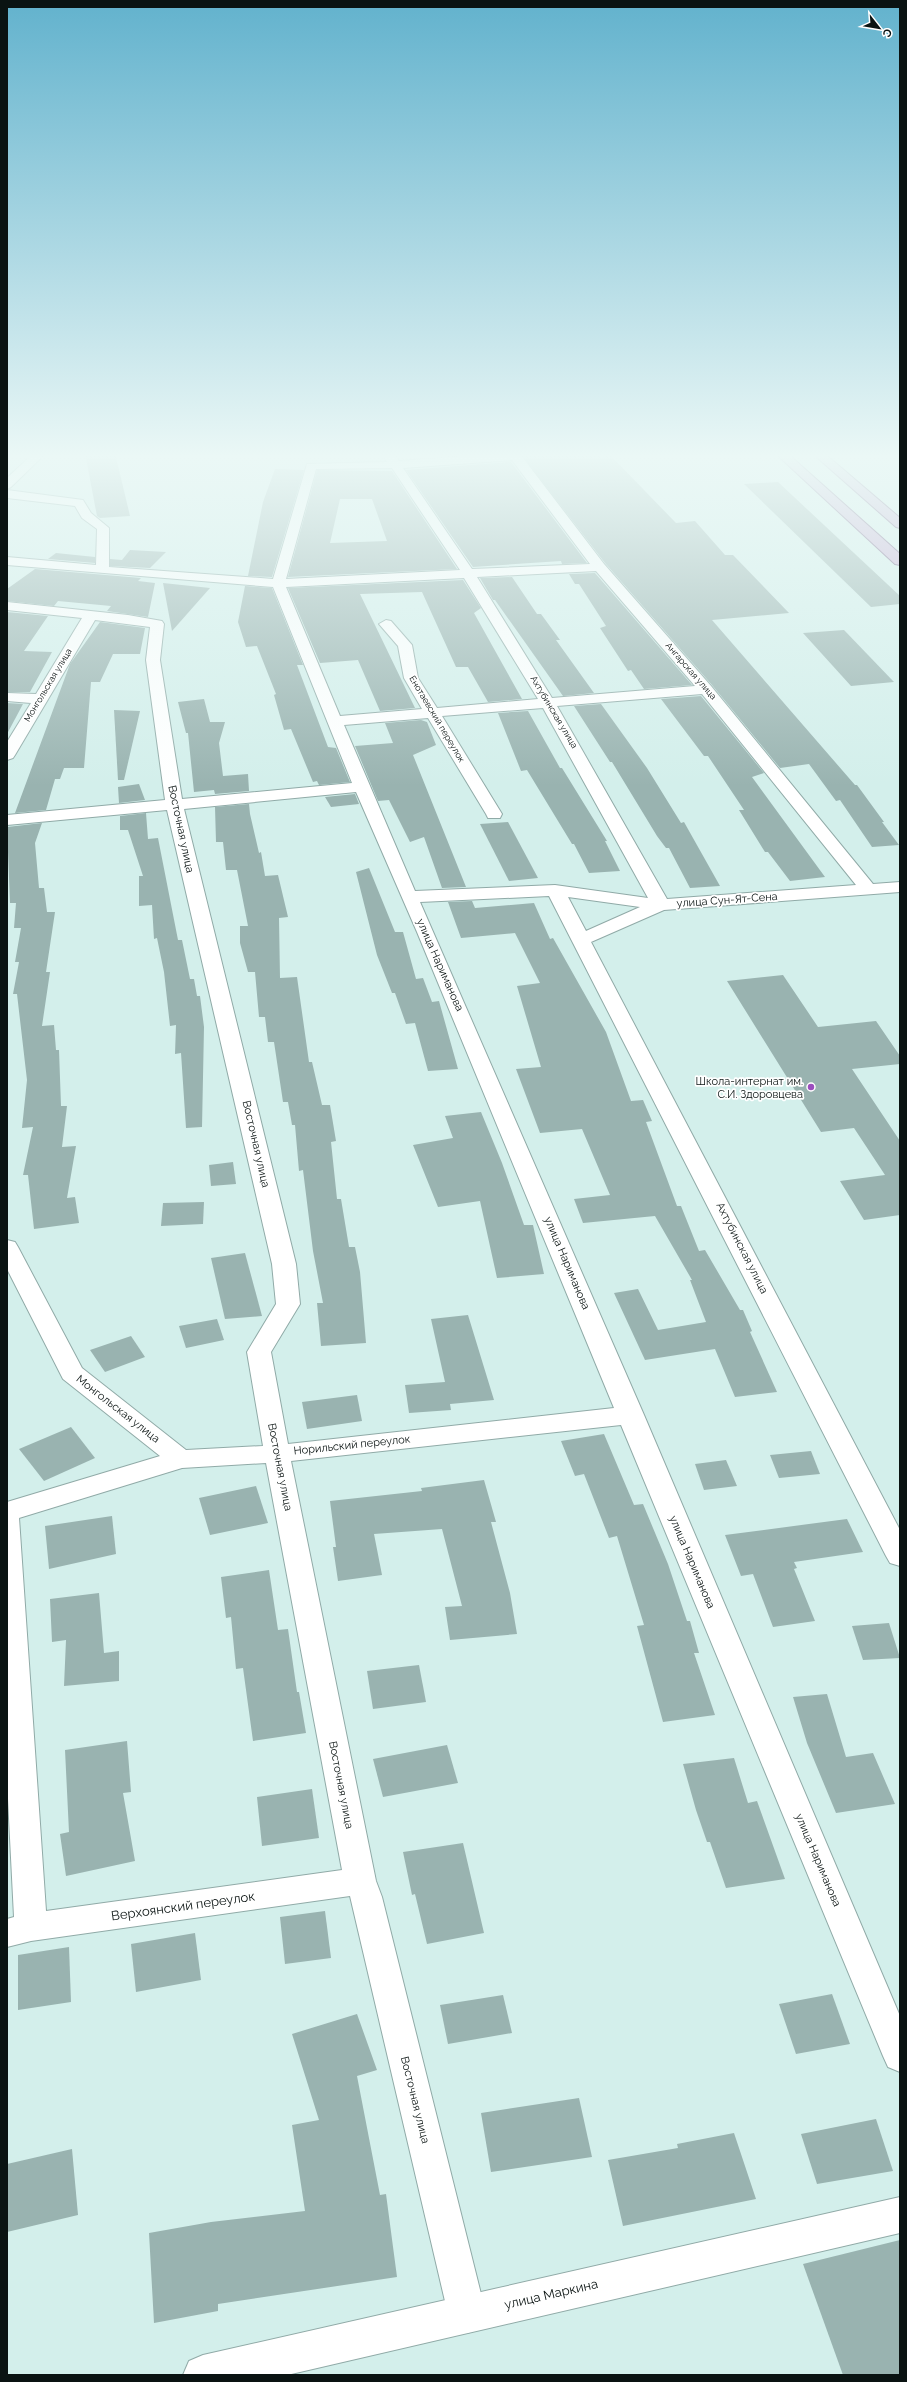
<svg xmlns="http://www.w3.org/2000/svg" width="907" height="2382" font-family="Raleway,sans-serif">
	<style>
		.building { fill: #99b3b0; fill-rule: evenodd }
		.lines { fill: none; stroke-linecap: round; stroke-linejoin: round }
		.street-casing { stroke: #90aaa7; stroke-width: 2 }
		.secondary-casing { stroke: #90aaa7; stroke-width: 2 }
		.primary-casing { stroke: #6c517d; stroke-width: 2 }
		.street { fill: #fff; fill-rule: evenodd }
		.secondary { fill: #fff; fill-rule: evenodd }
		.primary { fill: #c7abd3; fill-rule: evenodd }
		.poi-dot { fill: #9c4ebe; stroke: #fff; stroke-width: 1.5 }
		.labels { text-anchor: middle; dominant-baseline: central; stroke-width: 3.5; stroke-linejoin: round; paint-order: stroke }
		.far-street-label { font-size: 9px; fill: #0a1312; stroke: #fff }
		.street-label { font-size: 11px; fill: #0a1312; stroke: #fff }
		.poi-label { font-size: 11px; fill: #0a1312; stroke: #fff; text-anchor: end }
		.near-street-label { font-size: 13px; fill: #0a1312; stroke: #fff }
	</style>
	<rect width="100%" height="100%" fill="#d3efeb"/>
	<g class="building">
		<path d="M 85,453 L 115,453 L 130,516 L 100,518 L 97,516 Z"/>
		<path d="M 520,453 L 595,453 L 599,457 L 611,456 L 676,523 L 695,521 L 725,555 L 733,555 L 789,613 L 712,620 L 855,785 L 857,785 L 884,822 L 882,822 L 899,845 L 872,847 L 840,800 L 836,801 L 809,764 L 780,768 L 712,685 L 605,563 Z"/>
		<path d="M 511,462 L 587,563 L 562,564 L 561,561 L 473,567 L 406,470 Z"/>
		<path d="M 275,469 L 304,470 L 272,577 L 248,576 L 263,502 Z"/>
		<path d="M 317,470 L 392,471 L 457,569 L 288,577 ZM 340,499 L 372,499 L 387,541 L 330,543 Z"/>
		<path d="M 778,482 L 900,596 L 900,604 L 871,607 L 744,484 Z"/>
		<path d="M 130,550 L 166,552 L 150,568 L 110,566 L 110,559 L 122,560 Z"/>
		<path d="M 56,553 L 95,557 L 95,563 L 48,559 Z"/>
		<path d="M 35,569 L 141,578 L 138,581 L 155,583 L 148,617 L 107,611 L 111,606 L 58,601 L 54,606 L 7,601 L 7,589 Z"/>
		<path d="M 595,573 L 692,685 L 644,689 L 631,670 L 628,671 L 600,628 L 606,626 L 579,584 L 575,584 L 569,574 Z"/>
		<path d="M 512,577 L 537,614 L 541,614 L 560,640 L 556,640 L 594,693 L 563,696 L 495,600 L 493,600 L 480,578 Z"/>
		<path d="M 463,580 L 481,608 L 474,613 L 522,699 L 488,702 L 468,667 L 456,667 L 422,592 L 360,594 L 415,708 L 380,711 L 358,660 L 320,663 L 288,588 Z"/>
		<path d="M 163,583 L 210,588 L 172,631 Z"/>
		<path d="M 245,586 L 272,588 L 303,665 L 297,665 L 328,747 L 336,748 L 350,782 L 319,785 L 317,781 L 313,782 L 291,729 L 284,730 L 274,695 L 276,694 L 257,646 L 246,647 L 238,622 Z"/>
		<path d="M 7,612 L 48,616 L 24,651 L 52,652 L 30,692 L 7,692 Z"/>
		<path d="M 100,622 L 145,628 L 140,654 L 113,654 L 100,682 L 91,682 L 84,768 L 64,768 L 60,779 L 55,779 L 46,810 L 15,813 L 70,664 Z"/>
		<path d="M 844,630 L 894,682 L 851,686 L 803,633 Z"/>
		<path d="M 701,696 L 764,773 L 752,777 L 825,877 L 790,881 L 768,852 L 765,852 L 739,810 L 744,810 L 708,756 L 704,756 L 661,699 Z"/>
		<path d="M 204,699 L 210,722 L 225,722 L 219,743 L 223,776 L 248,774 L 249,791 L 215,794 L 214,790 L 194,792 L 188,733 L 186,733 L 178,702 Z"/>
		<path d="M 7,703 L 23,704 L 7,734 Z"/>
		<path d="M 601,704 L 647,768 L 681,823 L 684,822 L 720,886 L 690,888 L 669,848 L 666,848 L 657,836 L 612,762 L 610,762 L 574,706 Z"/>
		<path d="M 114,710 L 140,711 L 124,780 L 118,780 Z"/>
		<path d="M 528,711 L 560,768 L 562,768 L 607,841 L 605,841 L 620,871 L 589,873 L 574,844 L 572,844 L 527,770 L 521,771 L 498,713 Z"/>
		<path d="M 421,720 L 427,722 L 436,745 L 413,755 L 466,887 L 442,888 L 424,837 L 410,842 L 389,800 L 378,801 L 355,746 L 393,743 L 385,723 Z"/>
		<path d="M 139,784 L 145,800 L 119,803 L 118,787 Z"/>
		<path d="M 355,794 L 359,804 L 331,807 L 325,797 Z"/>
		<path d="M 249,804 L 250,814 L 259,853 L 261,852 L 265,876 L 278,875 L 288,917 L 279,918 L 280,978 L 297,977 L 309,1062 L 312,1062 L 322,1105 L 330,1105 L 336,1141 L 331,1142 L 337,1199 L 341,1199 L 349,1247 L 355,1247 L 360,1272 L 366,1343 L 321,1346 L 317,1303 L 323,1303 L 313,1251 L 303,1170 L 299,1171 L 295,1125 L 292,1125 L 288,1102 L 283,1102 L 274,1042 L 268,1042 L 265,1017 L 259,1017 L 255,972 L 248,972 L 240,943 L 240,926 L 248,926 L 237,870 L 226,870 L 223,842 L 216,842 L 215,807 Z"/>
		<path d="M 146,813 L 148,839 L 158,838 L 178,940 L 182,940 L 190,979 L 194,979 L 197,996 L 200,996 L 204,1027 L 202,1127 L 186,1128 L 181,1053 L 175,1054 L 176,1025 L 170,1026 L 164,972 L 157,938 L 154,939 L 152,905 L 139,906 L 139,876 L 143,876 L 128,830 L 120,830 L 120,816 Z"/>
		<path d="M 508,822 L 538,878 L 509,881 L 480,824 Z"/>
		<path d="M 42,823 L 35,843 L 39,888 L 44,888 L 47,912 L 55,912 L 46,972 L 50,972 L 42,1026 L 54,1025 L 56,1050 L 59,1050 L 61,1106 L 67,1106 L 62,1147 L 76,1146 L 67,1198 L 75,1197 L 79,1223 L 34,1229 L 28,1175 L 23,1175 L 33,1127 L 22,1128 L 27,1080 L 17,994 L 13,994 L 19,962 L 15,962 L 21,928 L 14,928 L 16,903 L 10,903 L 7,827 Z"/>
		<path d="M 369,868 L 395,932 L 403,932 L 416,979 L 423,978 L 432,1002 L 439,1001 L 458,1069 L 428,1071 L 415,1023 L 406,1024 L 395,993 L 392,993 L 377,955 L 356,872 Z"/>
		<path d="M 472,901 L 475,908 L 534,903 L 550,939 L 553,938 L 606,1032 L 631,1101 L 643,1100 L 652,1121 L 646,1122 L 677,1206 L 681,1206 L 699,1251 L 705,1250 L 740,1310 L 743,1310 L 752,1331 L 750,1332 L 777,1392 L 735,1397 L 715,1349 L 645,1360 L 614,1293 L 638,1289 L 658,1330 L 706,1322 L 690,1280 L 692,1280 L 655,1216 L 583,1223 L 574,1199 L 610,1195 L 582,1129 L 540,1133 L 516,1069 L 541,1067 L 517,986 L 540,983 L 515,933 L 461,938 L 448,902 Z"/>
		<path d="M 783,975 L 818,1027 L 876,1021 L 900,1056 L 900,1064 L 852,1069 L 900,1141 L 900,1215 L 864,1220 L 840,1181 L 885,1175 L 854,1128 L 821,1132 L 727,981 Z"/>
		<path d="M 481,1112 L 502,1163 L 524,1225 L 533,1225 L 544,1274 L 497,1278 L 480,1201 L 438,1207 L 413,1145 L 453,1138 L 445,1116 Z"/>
		<path d="M 233,1162 L 236,1184 L 211,1186 L 209,1165 Z"/>
		<path d="M 204,1202 L 203,1224 L 161,1226 L 163,1203 Z"/>
		<path d="M 245,1253 L 262,1316 L 225,1319 L 211,1258 Z"/>
		<path d="M 468,1315 L 494,1400 L 450,1404 L 451,1410 L 409,1413 L 405,1385 L 445,1382 L 431,1319 Z"/>
		<path d="M 217,1319 L 224,1340 L 186,1348 L 179,1326 Z"/>
		<path d="M 131,1336 L 145,1357 L 105,1372 L 90,1350 Z"/>
		<path d="M 357,1395 L 362,1421 L 307,1429 L 302,1402 Z"/>
		<path d="M 71,1427 L 95,1458 L 44,1481 L 19,1449 Z"/>
		<path d="M 604,1434 L 634,1505 L 643,1504 L 668,1564 L 687,1621 L 690,1621 L 699,1653 L 694,1653 L 715,1715 L 663,1722 L 637,1626 L 644,1625 L 617,1536 L 609,1538 L 584,1474 L 575,1476 L 561,1441 Z"/>
		<path d="M 811,1451 L 820,1474 L 779,1478 L 770,1455 Z"/>
		<path d="M 726,1460 L 737,1486 L 704,1490 L 695,1464 Z"/>
		<path d="M 484,1480 L 496,1522 L 491,1522 L 510,1593 L 517,1634 L 450,1640 L 445,1607 L 462,1606 L 442,1529 L 374,1534 L 382,1575 L 338,1581 L 333,1547 L 336,1547 L 330,1501 L 422,1491 L 421,1488 Z"/>
		<path d="M 256,1486 L 268,1523 L 210,1535 L 199,1498 Z"/>
		<path d="M 112,1516 L 116,1554 L 49,1569 L 45,1526 Z"/>
		<path d="M 847,1519 L 863,1552 L 794,1562 L 797,1568 L 794,1569 L 815,1621 L 773,1627 L 753,1574 L 741,1576 L 725,1535 Z"/>
		<path d="M 269,1570 L 278,1630 L 288,1629 L 297,1692 L 299,1692 L 306,1733 L 253,1741 L 243,1668 L 236,1669 L 231,1617 L 226,1618 L 221,1577 Z"/>
		<path d="M 99,1593 L 104,1653 L 119,1651 L 119,1681 L 64,1686 L 66,1640 L 52,1642 L 50,1599 Z"/>
		<path d="M 889,1623 L 900,1658 L 863,1660 L 852,1626 Z"/>
		<path d="M 419,1665 L 426,1702 L 373,1709 L 367,1671 Z"/>
		<path d="M 827,1694 L 846,1757 L 873,1753 L 895,1804 L 836,1813 L 807,1743 L 793,1697 Z"/>
		<path d="M 127,1741 L 131,1792 L 123,1793 L 135,1861 L 66,1876 L 60,1834 L 69,1832 L 65,1750 Z"/>
		<path d="M 447,1745 L 458,1783 L 383,1797 L 373,1759 Z"/>
		<path d="M 734,1758 L 748,1803 L 757,1801 L 785,1879 L 726,1888 L 710,1842 L 707,1842 L 696,1810 L 683,1764 Z"/>
		<path d="M 312,1789 L 319,1838 L 262,1846 L 257,1797 Z"/>
		<path d="M 463,1843 L 484,1933 L 427,1944 L 415,1894 L 412,1895 L 403,1852 Z"/>
		<path d="M 325,1911 L 331,1958 L 285,1964 L 280,1917 Z"/>
		<path d="M 195,1933 L 201,1980 L 136,1992 L 131,1944 Z"/>
		<path d="M 69,1947 L 71,2002 L 18,2010 L 18,1955 Z"/>
		<path d="M 832,1994 L 850,2044 L 796,2054 L 779,2004 Z"/>
		<path d="M 503,1995 L 512,2033 L 448,2044 L 440,2005 Z"/>
		<path d="M 357,2014 L 377,2070 L 357,2076 L 380,2195 L 386,2194 L 397,2277 L 218,2304 L 218,2311 L 154,2323 L 149,2233 L 211,2222 L 305,2211 L 292,2125 L 319,2120 L 292,2034 Z"/>
		<path d="M 579,2098 L 592,2157 L 491,2172 L 481,2113 Z"/>
		<path d="M 876,2119 L 893,2171 L 817,2184 L 801,2134 Z"/>
		<path d="M 734,2133 L 756,2199 L 623,2226 L 608,2160 L 678,2148 L 677,2144 Z"/>
		<path d="M 72,2149 L 78,2215 L 7,2232 L 7,2164 Z"/>
		<path d="M 900,2240 L 900,2375 L 843,2375 L 803,2264 Z"/>
	</g>
	<g class="lines">
		<g class="street-casing">
			<g id="street">
				<path d="M 34,453 L 46,453 L 11,487 L 7,489 L 7,478 Z"/>
				<path d="M 385,453 L 393,453 L 399,461 L 508,453 L 520,454 L 604,564 L 711,686 L 873,884 L 900,882 L 900,892 L 664,910 L 591,942 L 900,1530 L 900,1566 L 890,1563 L 886,1556 L 549,896 L 420,902 L 644,1415 L 900,2016 L 900,2072 L 888,2067 L 883,2056 L 621,1425 L 291,1461 L 376,1881 L 382,1897 L 486,2314 L 481,2328 L 467,2333 L 453,2328 L 448,2314 L 350,1896 L 31,1941 L 7,1947 L 7,1919 L 14,1917 L 7,1779 L 7,1502 L 160,1456 L 63,1379 L 7,1269 L 7,1240 L 15,1242 L 18,1247 L 82,1368 L 186,1450 L 263,1446 L 247,1352 L 276,1304 L 272,1264 L 167,810 L 7,825 L 7,815 L 165,800 L 146,660 L 150,627 L 95,620 L 15,755 L 13,758 L 7,760 L 7,742 L 31,703 L 7,701 L 7,693 L 36,694 L 82,618 L 7,610 L 7,602 L 128,615 L 162,621 L 164,624 L 160,660 L 182,799 L 352,783 L 273,587 L 7,565 L 7,557 L 96,565 L 97,529 L 82,518 L 75,506 L 7,498 L 7,490 L 83,500 L 91,513 L 109,528 L 109,567 L 273,579 L 307,464 L 387,462 L 383,455 ZM 512,460 L 590,564 L 472,569 L 403,468 ZM 392,468 L 460,570 L 286,579 L 316,469 ZM 596,571 L 695,686 L 552,698 L 477,577 ZM 464,578 L 538,699 L 437,708 L 418,678 L 412,645 L 391,621 L 386,620 L 379,624 L 398,646 L 404,678 L 422,709 L 340,716 L 286,587 ZM 702,694 L 856,885 L 667,899 L 557,706 ZM 543,708 L 648,898 L 555,885 L 415,891 L 344,725 L 428,718 L 486,814 L 488,818 L 500,818 L 502,814 L 442,716 ZM 356,792 L 417,932 L 614,1408 L 288,1444 L 271,1352 L 300,1304 L 296,1264 L 184,809 ZM 568,897 L 640,907 L 586,931 ZM 266,1463 L 342,1870 L 46,1911 L 19,1518 L 182,1468 Z"/>
			</g>
		</g>
		<g class="secondary-casing">
			<path id="secondary" d="M 900,2197 L 900,2233 L 287,2375 L 183,2375 L 189,2361 L 203,2355 Z"/>
		</g>
		<g class="primary-casing">
			<g id="primary">
				<path d="M 775,453 L 787,453 L 900,554 L 900,565 L 895,564 Z"/>
				<path d="M 812,453 L 824,453 L 900,518 L 900,528 L 896,527 Z"/>
			</g>
		</g>
		<use href="#street" class="street"/>
		<use href="#secondary" class="secondary"/>
		<use href="#primary" class="primary"/>
	</g>
	<linearGradient id="sky" x2="0" y2="1"><stop stop-color="#62b2cd"/><stop offset="0.58" stop-color="#ebf8f6"/><stop offset="1" stop-color="#ebf8f6" stop-opacity="0"/></linearGradient>
	<rect width="907" height="786" fill="url(#sky)"/>
	<circle class="poi-dot" cx="811" cy="1087" r="4"/>
	<g class="labels">
		<g class="far-street-label">
			<text transform="translate(691 671) rotate(49)">Ангарская улица</text>
			<text transform="translate(48 685) rotate(-59)">Монгольская улица</text>
			<text transform="translate(554 712) rotate(59)">Ахтубинская улица</text>
			<text transform="translate(437 719) rotate(59)">Енотаевский переулок</text>
		</g>
		<g class="street-label">
			<text transform="translate(181 829) rotate(78)">Восточная улица</text>
			<text transform="translate(727 900) rotate(-4)">улица Сун-Ят-Сена</text>
			<text transform="translate(440 965) rotate(66)">улица Нариманова</text>
			<text transform="translate(256 1144) rotate(77)">Восточная улица</text>
			<text transform="translate(742 1248) rotate(63)">Ахтубинская улица</text>
			<text transform="translate(567 1263) rotate(67)">улица Нариманова</text>
			<text transform="translate(118 1409) rotate(38)">Монгольская улица</text>
			<text transform="translate(352 1445) rotate(-6)">Норильский переулок</text>
			<text transform="translate(280 1467) rotate(79)">Восточная улица</text>
			<text transform="translate(692 1562) rotate(67)">улица Нариманова</text>
			<text transform="translate(341 1785) rotate(79)">Восточная улица</text>
			<text transform="translate(818 1860) rotate(67)">улица Нариманова</text>
			<text transform="translate(415 2100) rotate(76)">Восточная улица</text>
		</g>
		<g class="poi-label">
			<text x="803" y="1081">Школа-интернат им.<tspan x="803" dy="13">С.И. Здоровцева</tspan></text>
		</g>
		<g class="near-street-label">
			<text transform="translate(183 1906) rotate(-8)">Верхоянский переулок</text>
			<text transform="translate(551 2294) rotate(-13)">улица Маркина</text>
		</g>
	</g>
	<rect width="907" height="2382" fill="none" stroke="#0a1312" stroke-width="16"/>
	<g transform="translate(879 28) rotate(121)" stroke="#ffffff" stroke-width="3" paint-order="stroke">
	<path d="M0-3L7 15L0 10L-7 15Z" fill="#0a1312"/>
	<text y="-6" font-size="11" font-weight="bold" text-anchor="middle" fill="#0a1312">С</text>
	</g>
</svg>
